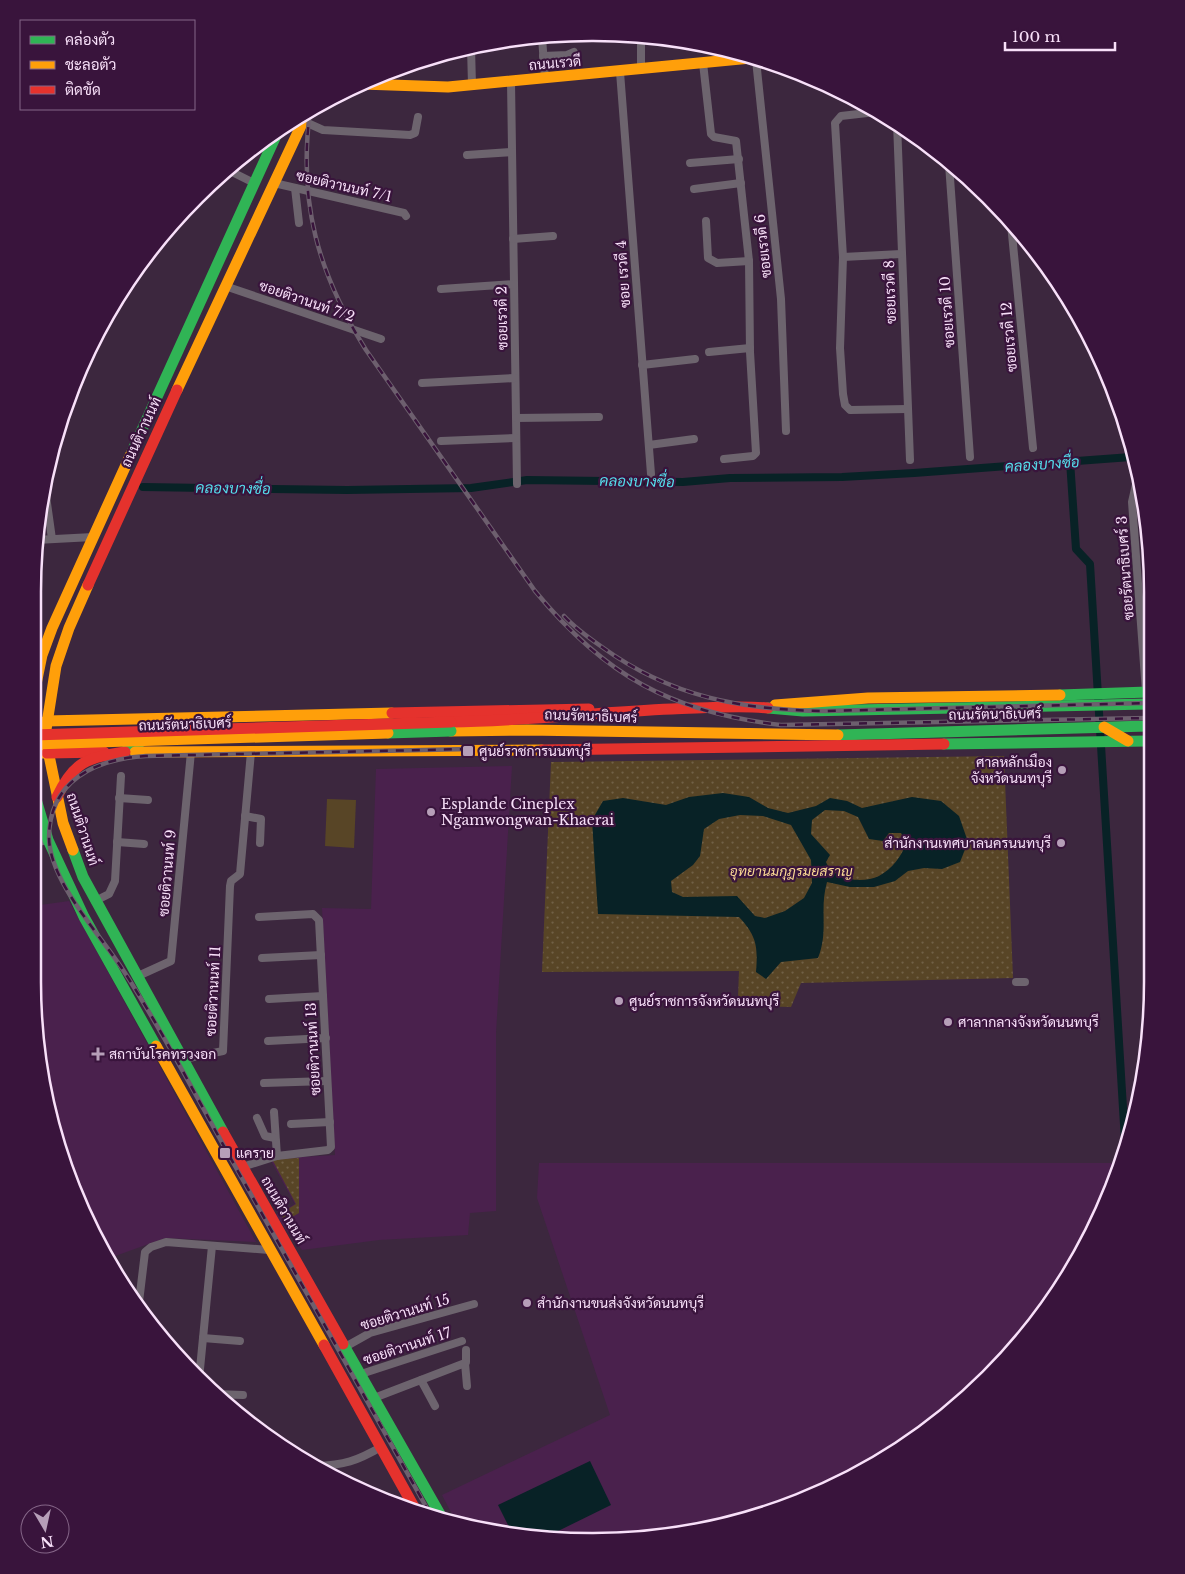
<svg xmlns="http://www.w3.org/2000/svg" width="1185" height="1574" font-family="'Libre Baskerville',Sarabun,serif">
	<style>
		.built { fill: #4a214d }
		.park { fill: url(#park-dots) }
		.pitch { fill: #584526 }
		.water { fill: #082226; fill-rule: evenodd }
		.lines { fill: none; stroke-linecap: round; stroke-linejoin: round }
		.canal { stroke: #082226; stroke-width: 8 }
		.street { stroke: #6d646e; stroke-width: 8 }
		.fast { stroke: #30b455; stroke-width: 11 }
		.slow { stroke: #ff9f0a; stroke-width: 11 }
		.jam { stroke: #e5322d; stroke-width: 11 }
		.rail-casing { stroke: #6d5f6e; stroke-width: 4.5 }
		.rail { stroke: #39143c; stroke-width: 2.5; stroke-dasharray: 8; stroke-linecap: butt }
		.fast-bridge { stroke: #30b455; stroke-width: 11 }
		.slow-bridge { stroke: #ff9f0a; stroke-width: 11 }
		.jam-bridge { stroke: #e5322d; stroke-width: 11 }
		.poi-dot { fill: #b69fb8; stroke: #39143c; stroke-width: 2 }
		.labels { text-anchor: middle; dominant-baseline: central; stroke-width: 4.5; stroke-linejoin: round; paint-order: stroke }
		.street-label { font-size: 14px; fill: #f8e0f9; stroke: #39143c }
		.poi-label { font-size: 14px; fill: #f8e0f9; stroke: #39143c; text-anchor: start }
		.park-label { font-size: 14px; font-style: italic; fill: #f9d893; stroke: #39143c }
		.water-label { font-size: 15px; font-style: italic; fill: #55dfed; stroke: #39143c }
		.rim { fill: none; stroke: #f8e0f9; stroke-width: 2.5 }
	</style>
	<defs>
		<pattern id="park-dots" width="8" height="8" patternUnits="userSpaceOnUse" patternTransform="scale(1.25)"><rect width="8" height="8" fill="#584526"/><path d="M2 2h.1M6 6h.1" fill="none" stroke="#716046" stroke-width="1.8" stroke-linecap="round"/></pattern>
	</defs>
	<rect width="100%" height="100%" fill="#3c273e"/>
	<g class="built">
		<path d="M 512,766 L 496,1033 L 496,1211 L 470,1213 L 468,1235 L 379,1240 L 302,1250 L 275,1215 L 295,1204 L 270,1159 L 335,1155 L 322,908 L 371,909 L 376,769 Z"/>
		<path d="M 69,901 L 256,1242 L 165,1238 L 107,1259 L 52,1127 L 33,982 L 33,906 Z"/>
		<path d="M 539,1163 L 1117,1163 L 1117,1168 L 1110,1196 L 1058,1292 L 989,1377 L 904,1447 L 773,1512 L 629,1540 L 483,1531 L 456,1522 L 442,1495 L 610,1415 L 537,1198 Z"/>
	</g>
	<g class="park">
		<path d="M 1004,756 L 1013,978 L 801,983 L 791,1007 L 747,1006 L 738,998 L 739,971 L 542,972 L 551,762 Z"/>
		<path d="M 299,1158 L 299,1213 L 285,1221 L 280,1214 L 296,1204 L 272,1159 Z"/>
	</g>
	<path class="pitch" d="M 327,799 L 356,800 L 354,848 L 325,846 Z"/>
	<g class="water">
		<path d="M 723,793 L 749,797 L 768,808 L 788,813 L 816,806 L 830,798 L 847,801 L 862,808 L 912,797 L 941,801 L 959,816 L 968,842 L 960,862 L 942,869 L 924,868 L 908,871 L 895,881 L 874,887 L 850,887 L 827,882 C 819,910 829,930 818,958 L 781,962 L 766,979 L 756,972 C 758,947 757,936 739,917 L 598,914 L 592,820 L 603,801 L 623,798 L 666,805 L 689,797 ZM 825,810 L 844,811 L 858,817 L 869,839 L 883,841 L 889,833 L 901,833 L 906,843 C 902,856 892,869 879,876 C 862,884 833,880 826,862 L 830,855 L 811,834 L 812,820 ZM 740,815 L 763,816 L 791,825 L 811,860 L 812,883 L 804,898 L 785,911 L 765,918 L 755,916 L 737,896 L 683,897 L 672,892 L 671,881 L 693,865 L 700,856 L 704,829 L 719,819 Z"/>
		<path d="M 590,1461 L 611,1505 L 550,1535 L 512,1533 L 498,1505 Z"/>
	</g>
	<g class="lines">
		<g class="canal">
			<path d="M 1070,461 L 1076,549 L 1090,564 L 1125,1141"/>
			<path d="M 143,487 L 347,490 L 471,488 L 527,480 L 683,482 L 730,478 L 842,477 L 914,473 L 1131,457"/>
		</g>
		<g class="street">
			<path d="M 542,37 L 545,79"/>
			<path d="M 641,37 L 641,70"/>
			<path d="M 471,47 L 472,85"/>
			<path d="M 543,56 L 567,55 L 574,52"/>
			<path d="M 756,60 L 781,299 L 786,431"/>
			<path d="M 703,63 L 711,134 L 714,137 L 736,141 L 749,261 L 750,352 L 756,453 L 753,456 L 724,459"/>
			<path d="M 620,72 L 651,474"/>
			<path d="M 511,82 L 517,484"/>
			<path d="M 876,112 L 841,116 L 835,123 L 843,257 L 840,348 L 843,394 L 845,405 L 850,410 L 907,409"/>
			<path d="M 303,121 L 323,130 L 410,135 L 415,133 L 418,117"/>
			<path d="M 897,123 L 910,460"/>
			<path d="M 467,155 L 512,152"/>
			<path d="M 690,163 L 739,159"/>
			<path d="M 949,164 L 970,457"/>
			<path d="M 228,170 L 254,183"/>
			<path d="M 274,183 L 404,213 L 406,216"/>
			<path d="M 295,188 L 299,223"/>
			<path d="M 694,189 L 741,183"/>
			<path d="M 706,221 L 708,258 L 717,263 L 749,261"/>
			<path d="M 1011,224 L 1033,448"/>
			<path d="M 513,239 L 553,236"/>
			<path d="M 843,257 L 901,254"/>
			<path d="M 225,286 L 381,339"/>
			<path d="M 441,289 L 514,284"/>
			<path d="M 709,352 L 750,348"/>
			<path d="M 642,365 L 695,359"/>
			<path d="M 422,383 L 515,378"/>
			<path d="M 516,418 L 599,417"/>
			<path d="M 441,441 L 516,438"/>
			<path d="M 649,445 L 694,439"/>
			<path d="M 1137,480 L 1132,502 L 1146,692"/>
			<path d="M 45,489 L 52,539"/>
			<path d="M 36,540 L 93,537"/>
			<path d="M 119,798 L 148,800"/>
			<path d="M 245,816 L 261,819 L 260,843"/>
			<path d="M 117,842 L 144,844"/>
			<path d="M 33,843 L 48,840"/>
			<path d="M 95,901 L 109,894 L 115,881 L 121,776"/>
			<path d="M 262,958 L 321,955"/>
			<path d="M 138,976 L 171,961 L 191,752"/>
			<path d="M 1016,982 L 1025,982"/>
			<path d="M 269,999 L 323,996"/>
			<path d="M 268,1041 L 326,1038"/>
			<path d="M 184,1059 L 223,1051 L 230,886 L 231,881 L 240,874 L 251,752"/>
			<path d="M 264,1083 L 327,1081"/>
			<path d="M 274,1112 L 277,1156"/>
			<path d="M 257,1118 L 265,1136 L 275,1138"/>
			<path d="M 291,1124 L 330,1122"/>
			<path d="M 242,1167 L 277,1156 L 328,1150 L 331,1147 L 319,920 L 313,914 L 259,917"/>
			<path d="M 139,1302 L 145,1252 L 151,1247 L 166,1242 L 269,1250"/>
			<path d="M 203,1338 L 240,1341"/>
			<path d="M 345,1347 L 370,1333 L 474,1304"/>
			<path d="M 466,1350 L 466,1362"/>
			<path d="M 361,1374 L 462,1341"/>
			<path d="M 199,1379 L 212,1246"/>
			<path d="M 421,1380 L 435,1406"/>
			<path d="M 215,1394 L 243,1395"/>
			<path d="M 374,1398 L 465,1363 L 467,1386"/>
			<path d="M 316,1466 C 344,1465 357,1461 381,1447"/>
		</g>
		<g class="fast">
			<path d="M 131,454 L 279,129"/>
			<path d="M 1060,695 L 1148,692"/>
			<path d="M 768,708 L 803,711 L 1148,704"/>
			<path d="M 838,735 L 1148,726"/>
			<path d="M 121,739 L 142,752"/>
			<path d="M 944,744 L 1148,741"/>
			<path d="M 33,789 L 48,840 L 84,917 L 156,1046"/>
			<path d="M 73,850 L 83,877 L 223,1132"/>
			<path d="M 343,1344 L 441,1516"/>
		</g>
		<g class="slow">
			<path d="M 362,84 L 448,87 L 751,58"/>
			<path d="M 177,390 L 307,113"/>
			<path d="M 33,699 L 42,655 L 52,628 L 131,454"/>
			<path d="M 775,705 L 868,698 L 1060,695"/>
			<path d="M 46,721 L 392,713"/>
			<path d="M 1104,727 L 1128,741"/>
			<path d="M 451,731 L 527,730 L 838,735"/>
			<path d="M 135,752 L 542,750"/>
			<path d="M 33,753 L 47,753"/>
			<path d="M 73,850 L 63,823 L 45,736 L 56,666 L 69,628 L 88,585"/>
			<path d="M 156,1046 L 324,1345"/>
		</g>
		<g class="jam">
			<path d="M 88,585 L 177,390"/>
			<path d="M 392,713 L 589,709"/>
			<path d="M 451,722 C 525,721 599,712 672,709 C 704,708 737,705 768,708"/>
			<path d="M 542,750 L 944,744"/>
			<path d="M 47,753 L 104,752"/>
			<path d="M 57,797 C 74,761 87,758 125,752"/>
			<path d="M 223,1132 L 343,1344"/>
			<path d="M 324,1345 L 414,1507"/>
		</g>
		<g class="rail-casing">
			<g id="rail">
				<path d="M 310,111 C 298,203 318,273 366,350 L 535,591 C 605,676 671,712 781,725 L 1148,718"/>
				<path d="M 564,616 C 575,628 589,638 602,647 C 671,697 742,710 825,711 L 1148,703"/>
				<path d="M 429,1512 C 365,1397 300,1281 235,1166 C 199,1102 165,1035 125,973 C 101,935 50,883 49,838 C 49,780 96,759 146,756 L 469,749"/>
			</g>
		</g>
		<use href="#rail" class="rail"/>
		<path class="fast-bridge" d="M 388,733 L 451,731"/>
		<path class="slow-bridge" d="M 33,744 L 388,733"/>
		<path class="jam-bridge" d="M 33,735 L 451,722"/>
	</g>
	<g class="poi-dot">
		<rect x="462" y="745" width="12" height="12" rx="2.5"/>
		<circle cx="1062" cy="770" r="5"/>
		<circle cx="431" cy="812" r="5"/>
		<circle cx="1061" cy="843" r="5"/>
		<circle cx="619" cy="1001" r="5"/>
		<circle cx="948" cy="1022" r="5"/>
		<path d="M95.5 1046.5h5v5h5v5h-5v5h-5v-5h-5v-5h5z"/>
		<rect x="219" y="1147" width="12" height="12" rx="2.5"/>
		<circle cx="527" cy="1303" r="5"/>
	</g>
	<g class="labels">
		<g class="street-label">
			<text transform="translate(555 63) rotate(-5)">ถนนเรวดี</text>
			<text transform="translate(344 186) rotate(13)">ซอยติวานนท์ 7/1</text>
			<text transform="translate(763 246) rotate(-96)">ซอยเรวดี 6</text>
			<text transform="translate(623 274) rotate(-94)">ซอย เรวดี 4</text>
			<text transform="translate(890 292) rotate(-92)">ซอยเรวดี 8</text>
			<text transform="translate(307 301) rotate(19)">ซอยติวานนท์ 7/2</text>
			<text transform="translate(947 312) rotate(-94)">ซอยเรวดี 10</text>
			<text transform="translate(502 318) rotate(-91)">ซอยเรวดี 2</text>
			<text transform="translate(1009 337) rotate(-95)">ซอยเรวดี 12</text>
			<text transform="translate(141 432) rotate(-65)">ถนนติวานนท์</text>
			<text transform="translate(1125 568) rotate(-94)">ซอยรัตนาธิเบศร์ 3</text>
			<text transform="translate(995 714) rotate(-1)">ถนนรัตนาธิเบศร์</text>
			<text transform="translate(591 716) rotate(2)">ถนนรัตนาธิเบศร์</text>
			<text transform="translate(185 724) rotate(-2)">ถนนรัตนาธิเบศร์</text>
			<text transform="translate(83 829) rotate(72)">ถนนติวานนท์</text>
			<text transform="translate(167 873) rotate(-85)">ซอยติวานนท์ 9</text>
			<text transform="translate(213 991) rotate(-87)">ซอยติวานนท์ 11</text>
			<text transform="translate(313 1049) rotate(-93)">ซอยติวานนท์ 13</text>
			<text transform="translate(284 1210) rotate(60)">ถนนติวานนท์</text>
			<text transform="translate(405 1312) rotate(-17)">ซอยติวานนท์ 15</text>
			<text transform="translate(407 1346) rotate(-18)">ซอยติวานนท์ 17</text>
		</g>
		<g class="poi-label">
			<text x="479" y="751">ศูนย์ราชการนนทบุรี</text>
			<text x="1052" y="762" text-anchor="end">ศาลหลักเมือง<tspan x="1052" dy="16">จังหวัดนนทบุรี</tspan></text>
			<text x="441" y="804">Esplande Cineplex<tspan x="441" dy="16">Ngamwongwan-Khaerai</tspan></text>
			<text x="1051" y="843" text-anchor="end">สำนักงานเทศบาลนครนนทบุรี</text>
			<text x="629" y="1001">ศูนย์ราชการจังหวัดนนทบุรี</text>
			<text x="958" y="1022">ศาลากลางจังหวัดนนทบุรี</text>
			<text x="109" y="1054">สถาบันโรคทรวงอก</text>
			<text x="236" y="1153">แคราย</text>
			<text x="537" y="1303">สำนักงานขนส่งจังหวัดนนทบุรี</text>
		</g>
		<g class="park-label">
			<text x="791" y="871">อุทยานมกุฎรมยสราญ</text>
		</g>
		<g class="water-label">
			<text transform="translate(1042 464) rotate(-4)">คลองบางซื่อ</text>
			<text transform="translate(637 481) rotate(1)">คลองบางซื่อ</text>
			<text transform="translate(233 488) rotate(1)">คลองบางซื่อ</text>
		</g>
	</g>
	<path d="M0 0H1185V1574H0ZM592 41H593A551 551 0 0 1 1144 592V982A551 551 0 0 1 593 1533H592A551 551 0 0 1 41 982V592A551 551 0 0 1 592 41Z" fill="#39143c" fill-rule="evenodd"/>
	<path class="rim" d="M592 41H593A551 551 0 0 1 1144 592V982A551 551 0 0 1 593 1533H592A551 551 0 0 1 41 982V592A551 551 0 0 1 592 41Z"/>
	<rect x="20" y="20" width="175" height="90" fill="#39143c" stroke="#856688"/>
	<rect x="30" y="36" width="25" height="8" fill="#30b455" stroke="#856688"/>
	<text x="65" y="45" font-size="15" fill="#f8e0f9">คล่องตัว</text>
	<rect x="30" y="61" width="25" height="8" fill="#ff9f0a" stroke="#856688"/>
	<text x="65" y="70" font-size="15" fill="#f8e0f9">ชะลอตัว</text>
	<rect x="30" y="86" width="25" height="8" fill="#e5322d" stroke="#856688"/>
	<text x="65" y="95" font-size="15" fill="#f8e0f9">ติดขัด</text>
	<g transform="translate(45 1529) rotate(171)"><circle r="24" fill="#39143c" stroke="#856688"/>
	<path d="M0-4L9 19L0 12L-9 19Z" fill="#b69fb8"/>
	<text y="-8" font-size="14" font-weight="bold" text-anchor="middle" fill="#f8e0f9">N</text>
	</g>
	<path d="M1005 42v8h110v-8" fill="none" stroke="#f8e0f9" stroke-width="2.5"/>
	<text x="1012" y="42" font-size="15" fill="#f8e0f9" stroke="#39143c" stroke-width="4" paint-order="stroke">100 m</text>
</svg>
